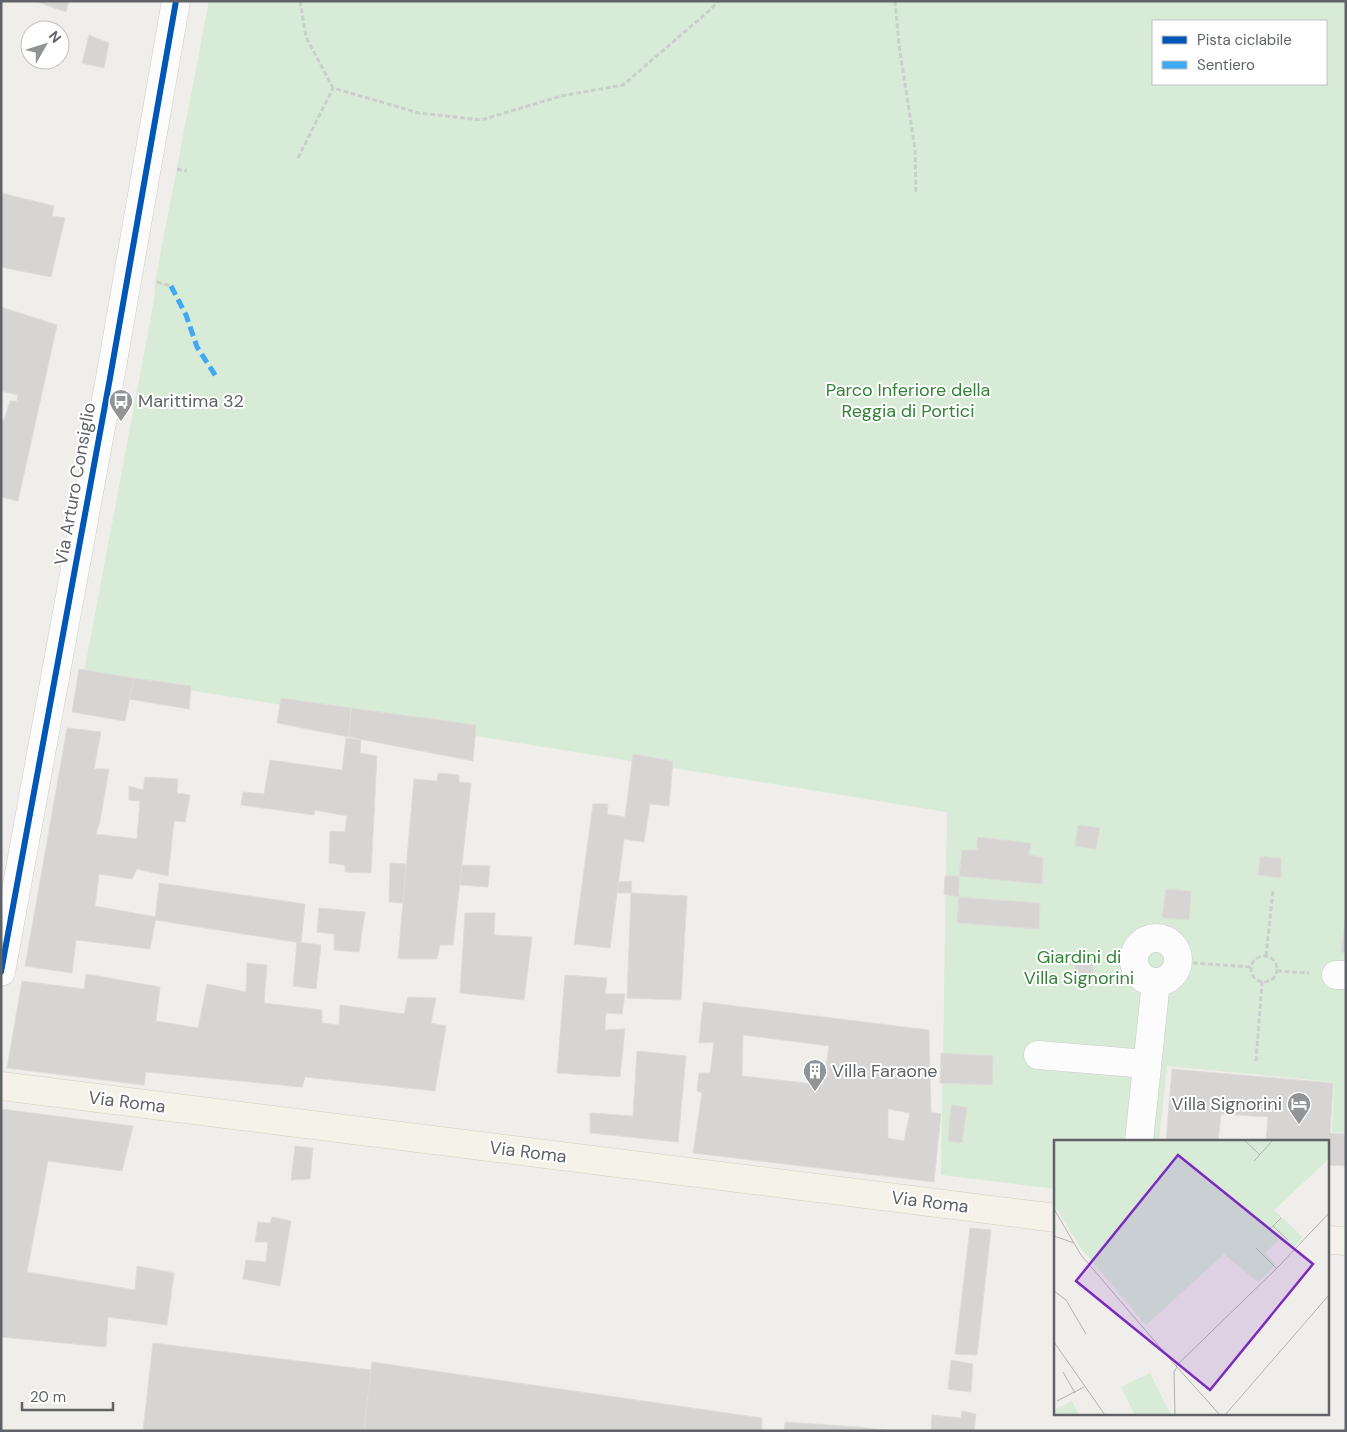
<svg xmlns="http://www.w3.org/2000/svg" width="1347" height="1432" font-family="'DM Sans',sans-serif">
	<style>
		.green { fill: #d8ebd6; fill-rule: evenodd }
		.building { fill: #d6d5d3; stroke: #deddd9; fill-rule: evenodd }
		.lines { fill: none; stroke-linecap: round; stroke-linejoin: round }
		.minor-casing { stroke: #cbcccc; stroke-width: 29 }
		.major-casing { stroke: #d7ceb8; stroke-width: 29 }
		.path { stroke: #cacfcc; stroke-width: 3; stroke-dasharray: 5 2.5; stroke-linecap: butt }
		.minor { stroke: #fdfcfc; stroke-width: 28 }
		.major { stroke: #f4f2e9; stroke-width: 28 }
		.quiet { stroke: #3fa9f5; stroke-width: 5; stroke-dasharray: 10 5; stroke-linecap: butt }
		.cycleway-casing { stroke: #fff; stroke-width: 9 }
		.cycleway { stroke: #0057b8; stroke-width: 6 }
		.labels { text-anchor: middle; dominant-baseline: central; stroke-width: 4; stroke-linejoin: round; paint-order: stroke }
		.park-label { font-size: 18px; fill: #348238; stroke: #fff }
		.poi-label { font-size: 18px; fill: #5f6368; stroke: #fff; text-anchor: start }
		.street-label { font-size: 18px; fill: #5f6368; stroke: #fff }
		.inset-road { fill: none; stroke: #b1b2b2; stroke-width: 1 }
		.view { fill: #7b2cbf; fill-opacity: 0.15; stroke: #7b2cbf; stroke-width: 2.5 }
		.inset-edge { fill: none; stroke: #5f6368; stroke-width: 2.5 }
	</style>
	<rect width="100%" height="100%" fill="#efeeea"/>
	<path class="green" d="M 209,1 L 1346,1 L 1346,1133 L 1332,1132 L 1334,1082 L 1167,1066 L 1159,1141 L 1056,1141 L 1056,1189 L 941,1175 L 947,812 L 84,673 L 155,295 L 155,282 ZM 1153,21 L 1326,21 L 1326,84 L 1153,84 Z"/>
	<g class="building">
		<path d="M 35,1 L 69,1 L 66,12 Z"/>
		<path d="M 89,35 L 109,43 L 104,68 L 82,63 Z"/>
		<path d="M 1,193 L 54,206 L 52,216 L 65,218 L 51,277 L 1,267 Z"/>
		<path d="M 1,307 L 57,325 L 18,501 L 1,497 L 1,420 L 4,420 L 10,401 L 17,401 L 18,395 L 1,391 Z"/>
		<path d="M 79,669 L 134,678 L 125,721 L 72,712 Z"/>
		<path d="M 134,678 L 191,686 L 189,709 L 129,699 Z"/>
		<path d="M 281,698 L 351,708 L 349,737 L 277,723 Z"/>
		<path d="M 351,708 L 476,725 L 473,761 L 349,737 Z"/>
		<path d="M 67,728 L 101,732 L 94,769 L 109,769 L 100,821 L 96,834 L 137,839 L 140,801 L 129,800 L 129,786 L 143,790 L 145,777 L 178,779 L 177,793 L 190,795 L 185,822 L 174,821 L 168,876 L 137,869 L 132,879 L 99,874 L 95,906 L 156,917 L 150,949 L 76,940 L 72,973 L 25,966 Z"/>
		<path d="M 346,738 L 361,740 L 360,753 L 377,756 L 371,873 L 345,872 L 345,865 L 329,863 L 330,831 L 345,832 L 347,816 L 315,810 L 314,815 L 241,805 L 243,792 L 264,794 L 270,760 L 342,770 Z"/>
		<path d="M 633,754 L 673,761 L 669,806 L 650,804 L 644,842 L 624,839 L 610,948 L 574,944 L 593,804 L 608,804 L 607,814 L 625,817 Z"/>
		<path d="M 438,773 L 459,775 L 459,782 L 471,783 L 453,945 L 440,945 L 437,959 L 398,959 L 414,779 L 437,781 Z"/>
		<path d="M 1078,825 L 1100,828 L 1096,849 L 1075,846 Z"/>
		<path d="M 977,837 L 1031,843 L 1029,855 L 1043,857 L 1042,884 L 959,876 L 962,850 L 977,850 Z"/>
		<path d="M 1260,856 L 1281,858 L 1281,878 L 1258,875 Z"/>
		<path d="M 390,863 L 406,864 L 403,903 L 389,902 Z"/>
		<path d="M 462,865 L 490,866 L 488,887 L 460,885 Z"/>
		<path d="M 945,876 L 959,876 L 959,897 L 944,894 Z"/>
		<path d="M 632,881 L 631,893 L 617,893 L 619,882 Z"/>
		<path d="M 159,883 L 305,904 L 301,943 L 155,920 Z"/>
		<path d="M 1166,889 L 1191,891 L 1189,920 L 1162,918 Z"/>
		<path d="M 631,893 L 687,896 L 681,1000 L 627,998 Z"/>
		<path d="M 959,897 L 1040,903 L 1039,929 L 957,923 Z"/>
		<path d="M 319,908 L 365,912 L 359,952 L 334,950 L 334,934 L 317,932 Z"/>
		<path d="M 465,913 L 495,913 L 494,935 L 532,937 L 524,1000 L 460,993 Z"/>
		<path d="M 1346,913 L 1346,953 L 1341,952 Z"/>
		<path d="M 297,942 L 321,945 L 316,989 L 293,986 Z"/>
		<path d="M 247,963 L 267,965 L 264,1003 L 322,1010 L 322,1023 L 339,1025 L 340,1005 L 404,1014 L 408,997 L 436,998 L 431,1023 L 446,1026 L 435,1091 L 305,1077 L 302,1087 L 146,1072 L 144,1085 L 7,1068 L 22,981 L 84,989 L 86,974 L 160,987 L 156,1021 L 198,1028 L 207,984 L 246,992 Z"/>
		<path d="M 1093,963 L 1093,979 L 1073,978 L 1075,964 Z"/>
		<path d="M 565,975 L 607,978 L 605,994 L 625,994 L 622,1014 L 606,1013 L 605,1030 L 625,1029 L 620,1077 L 557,1073 Z"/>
		<path d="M 703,1002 L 929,1030 L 931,1112 L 941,1114 L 934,1182 L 693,1153 L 702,1093 L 697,1091 L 699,1073 L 710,1073 L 714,1042 L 699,1043 ZM 743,1035 L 829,1046 L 823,1085 L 742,1076 ZM 888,1109 L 910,1113 L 904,1141 L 888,1138 Z"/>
		<path d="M 637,1051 L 686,1056 L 678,1142 L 590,1133 L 590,1113 L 633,1116 Z"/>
		<path d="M 941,1053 L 993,1056 L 992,1085 L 940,1083 Z"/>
		<path d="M 1172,1069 L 1333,1083 L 1330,1133 L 1346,1134 L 1346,1166 L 1328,1165 L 1328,1141 L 1266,1141 L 1268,1117 L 1221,1114 L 1218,1141 L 1166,1141 Z"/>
		<path d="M 951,1105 L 967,1107 L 962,1143 L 948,1141 Z"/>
		<path d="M 1,1109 L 133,1126 L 122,1171 L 48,1161 L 27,1272 L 135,1290 L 137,1266 L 174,1273 L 167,1325 L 108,1317 L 106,1347 L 1,1337 Z"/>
		<path d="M 295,1146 L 313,1148 L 310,1179 L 291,1180 Z"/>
		<path d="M 272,1217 L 291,1221 L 280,1286 L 243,1279 L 246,1260 L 266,1262 L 268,1242 L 255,1242 L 258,1222 L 270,1223 Z"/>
		<path d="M 970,1228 L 991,1230 L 977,1355 L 955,1354 Z"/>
		<path d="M 153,1343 L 371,1370 L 364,1431 L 143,1431 Z"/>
		<path d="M 951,1360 L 973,1364 L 971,1392 L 948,1389 Z"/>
		<path d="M 372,1362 L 762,1418 L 762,1431 L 364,1431 Z"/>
		<path d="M 962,1411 L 976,1414 L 974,1431 L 931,1431 L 932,1415 L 961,1418 Z"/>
		<path d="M 785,1422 L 858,1427 L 858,1431 L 784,1431 Z"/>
		<path d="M 858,1427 L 893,1431 L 858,1431 Z"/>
	</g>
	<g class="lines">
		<g class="minor-casing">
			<g id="minor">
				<circle cx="1156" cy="960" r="22"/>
				<path d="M 1,972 L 110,378 L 176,1"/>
				<path d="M 1336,975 L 1346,975"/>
				<path d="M 1038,1055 L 1147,1064"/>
				<path d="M 1139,1141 L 1156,982"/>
			</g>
		</g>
		<g class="major-casing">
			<g id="major">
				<path d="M 1,1086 L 1056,1218"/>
				<path d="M 1328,1240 L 1346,1241"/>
			</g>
		</g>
		<g class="path">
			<path d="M 300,1 L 306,37 L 333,88 L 419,113 L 481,120 L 561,96 L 623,85 L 710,10 L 718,1"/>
			<path d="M 895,1 L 899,45 L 915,149 L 916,194"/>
			<path d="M 298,158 L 333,88"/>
			<path d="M 177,169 L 187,171"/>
			<path d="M 157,282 L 171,286"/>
			<path d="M 1266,956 L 1273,890"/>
			<circle cx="1264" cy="969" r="13"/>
			<path d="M 1178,962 L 1251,967"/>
			<path d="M 1277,971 L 1309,973"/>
			<path d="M 1256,1061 L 1262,982"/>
		</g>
		<use href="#minor" class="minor"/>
		<use href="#major" class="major"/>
		<path class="quiet" d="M 171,286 L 186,315 L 197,347 L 217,378"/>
		<g class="cycleway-casing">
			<path id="cycleway" d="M 1,972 L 110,378 L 176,1"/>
		</g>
		<use href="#cycleway" class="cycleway"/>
	</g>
	<defs>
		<g id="bus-pin" transform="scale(1.25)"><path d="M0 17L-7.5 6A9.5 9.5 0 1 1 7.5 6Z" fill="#919496" stroke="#fff"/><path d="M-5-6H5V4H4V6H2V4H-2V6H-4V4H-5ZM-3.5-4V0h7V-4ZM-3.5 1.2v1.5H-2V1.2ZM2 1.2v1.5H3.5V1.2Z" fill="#fff"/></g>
		<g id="building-pin" transform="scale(1.25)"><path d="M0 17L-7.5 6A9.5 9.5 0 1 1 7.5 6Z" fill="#919496" stroke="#fff"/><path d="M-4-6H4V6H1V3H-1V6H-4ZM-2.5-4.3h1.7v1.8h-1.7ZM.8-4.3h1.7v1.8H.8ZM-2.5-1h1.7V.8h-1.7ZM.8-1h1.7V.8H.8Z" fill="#fff"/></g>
		<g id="hotel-pin" transform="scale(1.25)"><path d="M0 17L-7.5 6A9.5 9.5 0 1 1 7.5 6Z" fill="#919496" stroke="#fff"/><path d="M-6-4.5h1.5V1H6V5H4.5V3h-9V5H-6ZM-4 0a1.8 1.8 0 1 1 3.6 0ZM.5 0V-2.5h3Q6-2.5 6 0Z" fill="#fff"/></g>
	</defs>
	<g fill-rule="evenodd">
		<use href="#bus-pin" x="121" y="401"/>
		<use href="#building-pin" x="815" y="1071"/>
		<use href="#hotel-pin" x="1299" y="1104"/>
	</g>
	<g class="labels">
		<g class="park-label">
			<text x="908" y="390">Parco Inferiore della<tspan x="908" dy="21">Reggia di Portici</tspan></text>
			<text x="1079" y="957">Giardini di<tspan x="1079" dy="21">Villa Signorini</tspan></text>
		</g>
		<g class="poi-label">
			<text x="138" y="401">Marittima 32</text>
			<text x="832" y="1071">Villa Faraone</text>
			<text x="1282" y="1104" text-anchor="end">Villa Signorini</text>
		</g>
		<g class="street-label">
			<text transform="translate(75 484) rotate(-80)">Via Arturo Consiglio</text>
			<text transform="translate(127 1102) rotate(7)">Via Roma</text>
			<text transform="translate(528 1152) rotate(7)">Via Roma</text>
			<text transform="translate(930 1202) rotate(7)">Via Roma</text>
		</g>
	</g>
	<g transform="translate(1054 1140)">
		<rect width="275" height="275" fill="#efeeea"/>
		<path d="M 0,0 L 275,0 L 275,19 L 220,70 L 249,97 L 239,108 L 225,99 L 211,113 L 222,125 L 204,142 L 170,114 L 92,185 L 26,107 L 0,65 ZM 96,233 L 117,275 L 81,275 L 67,247 ZM 18,261 L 25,275 L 0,275 L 0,270 Z" fill="#d8ebd6"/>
		<path class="inset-road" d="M 190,0 L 206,15M 200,21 L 219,0M 0,69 L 27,115 L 122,226M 219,86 L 234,100M 215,90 L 227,78M 0,96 L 20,103M 202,108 L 223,129M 0,151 L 12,160 L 32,194M 0,202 L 51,275M 9,232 L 21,253M 3,261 L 30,247M 121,275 L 120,232 L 123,227M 166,275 L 122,226 L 224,127 L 275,73M 171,275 L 275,155"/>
		<path class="view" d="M 124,15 L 259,124 L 156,250 L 22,141 Z"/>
		<rect width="275" height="275" class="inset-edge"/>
	</g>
	<rect width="1347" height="1432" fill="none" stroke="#5f6368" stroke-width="5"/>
	<rect x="1152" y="20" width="175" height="65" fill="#ffffff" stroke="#bfc1c3"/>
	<rect x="1162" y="36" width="25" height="8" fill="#0057b8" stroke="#bfc1c3"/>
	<text x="1197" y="45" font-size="15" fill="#5f6368">Pista ciclabile</text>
	<rect x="1162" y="61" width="25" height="8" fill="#3fa9f5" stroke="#bfc1c3"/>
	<text x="1197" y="70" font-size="15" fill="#5f6368">Sentiero</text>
	<g transform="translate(45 45) rotate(51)"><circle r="24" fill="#ffffff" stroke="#bfc1c3"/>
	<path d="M0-4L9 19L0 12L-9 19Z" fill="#919496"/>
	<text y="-8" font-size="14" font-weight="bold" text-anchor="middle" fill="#5f6368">N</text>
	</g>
	<path d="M22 1402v8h91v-8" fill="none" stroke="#5f6368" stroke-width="2.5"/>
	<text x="30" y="1402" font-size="15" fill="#5f6368" stroke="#ffffff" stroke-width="4" paint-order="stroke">20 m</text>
</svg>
